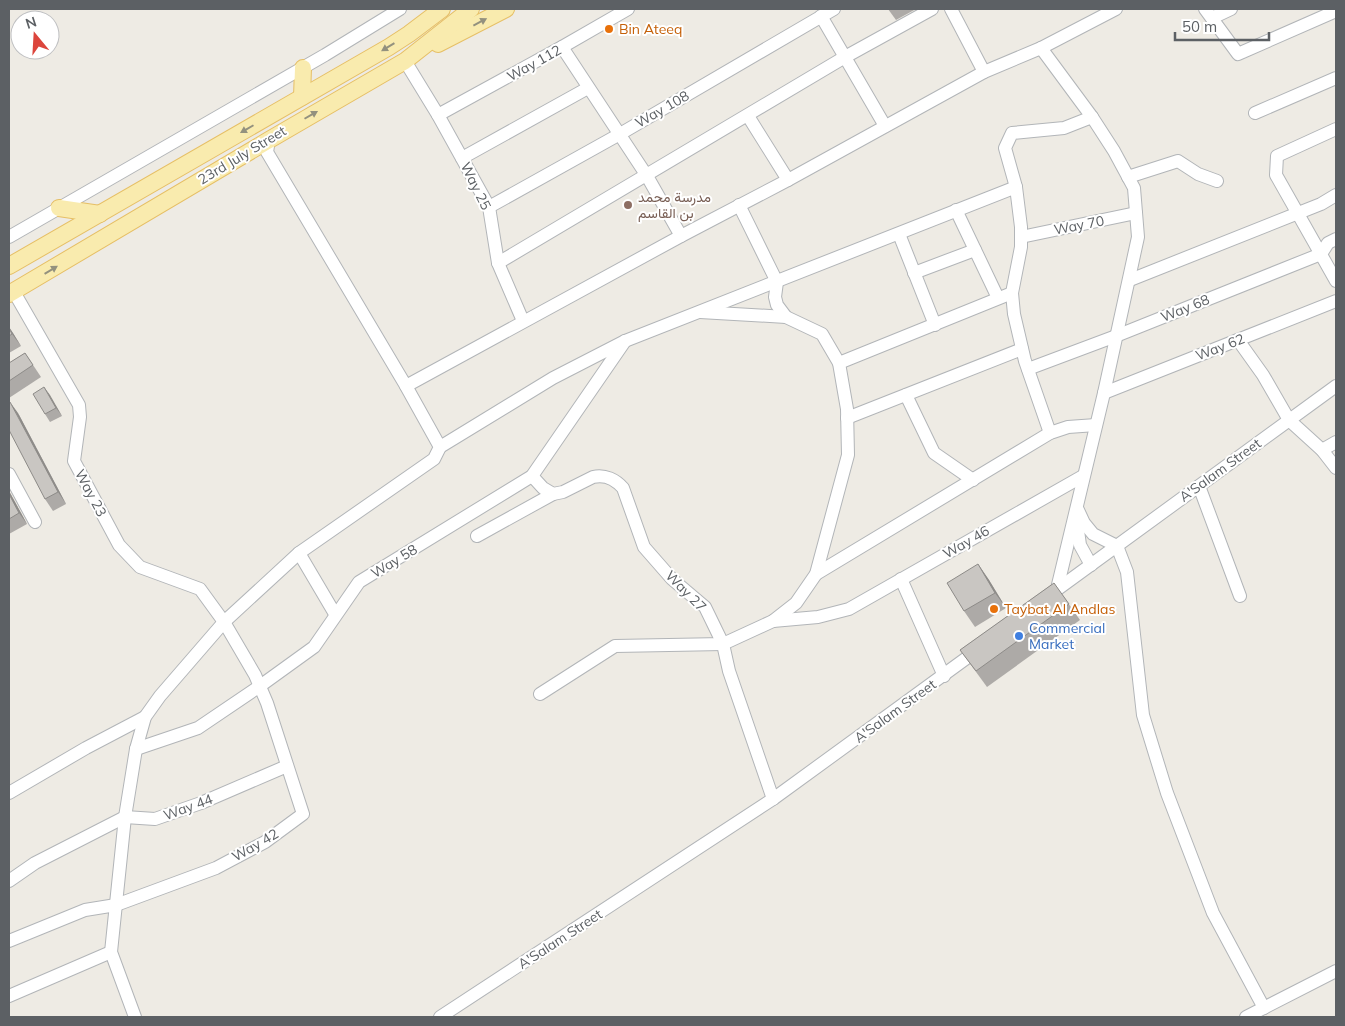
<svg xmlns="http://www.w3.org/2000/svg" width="1345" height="1026" font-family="Mulish,Vazirmatn,sans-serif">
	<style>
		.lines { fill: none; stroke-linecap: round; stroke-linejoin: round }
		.minor-casing { stroke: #b2b5b8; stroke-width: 14 }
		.major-casing { stroke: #e6bf65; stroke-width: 18 }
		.minor { stroke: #fff; stroke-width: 12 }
		.major { stroke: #f9ebae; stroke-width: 16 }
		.wall { fill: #adaaa7 }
		.shaded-wall { fill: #8d8b88 }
		.building { fill: #c9c6c2; stroke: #8d8b88 }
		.oneway { fill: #93917e }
		.food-dot { fill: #e8710a; stroke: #fff; stroke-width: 2 }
		.education-dot { fill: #8d6e63; stroke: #fff; stroke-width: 2 }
		.shop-dot { fill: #3f7fe0; stroke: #fff; stroke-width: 2 }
		.labels { text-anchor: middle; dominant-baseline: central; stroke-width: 4; stroke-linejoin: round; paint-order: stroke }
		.food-label { font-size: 14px; fill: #c56008; stroke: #fff; text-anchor: start }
		.street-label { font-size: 14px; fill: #5c6064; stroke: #fff }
		.education-label { font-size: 14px; fill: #785e54; stroke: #fff; text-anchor: start }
		.shop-label { font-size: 14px; fill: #366cbe; stroke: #fff; text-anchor: start }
	</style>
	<rect width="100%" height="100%" fill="#eeebe4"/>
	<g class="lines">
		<g class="minor-casing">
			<g id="minor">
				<path d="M 951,9 L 984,72"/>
				<path d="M 1205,9 L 1238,54 L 1336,11"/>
				<path d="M 821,16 L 885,126"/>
				<path d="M 1212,18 L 1231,9"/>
				<path d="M 562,47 L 647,176 L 681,236"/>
				<path d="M 1041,48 L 1092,117 L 1114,151 L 1134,188 L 1138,237 L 1104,393 L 1057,589"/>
				<path d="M 405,61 L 438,115 L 489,207 L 498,263 L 523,321"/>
				<path d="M 1255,113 L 1336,78"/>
				<path d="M 438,115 L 562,47 L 628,9"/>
				<path d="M 748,116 L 788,180"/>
				<path d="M 1336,129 L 1277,156 L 1276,175 L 1336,281"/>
				<path d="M 462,158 L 588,88"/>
				<path d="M 1128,177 L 1178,161 L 1198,174 L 1217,181"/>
				<path d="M 739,205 L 777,282 L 775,297 L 777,305 L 786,317"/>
				<path d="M 489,207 L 620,134 L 834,9"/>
				<path d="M 956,210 L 998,298"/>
				<path d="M 899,234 L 935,325"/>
				<path d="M 9,237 L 325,55 L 400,9"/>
				<path d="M 1021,237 L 1136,213"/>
				<path d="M 498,263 L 845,57 L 932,9"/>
				<path d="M 914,273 L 975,250"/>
				<path d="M 1130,280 L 1321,204 L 1336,195"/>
				<path d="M 1238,340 L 1263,375 L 1289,420 L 1322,450 L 1336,468"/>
				<path d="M 839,363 L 1012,293"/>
				<path d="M 1028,369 L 1116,336 L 1321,254 L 1328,243 L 1336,239"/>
				<path d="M 406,386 L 681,236 L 788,180 L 984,72 L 1041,48 L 1116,9"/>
				<path d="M 1104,393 L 1336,301"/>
				<path d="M 906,395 L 934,453 L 973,480"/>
				<path d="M 847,418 L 1022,349"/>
				<path d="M 1050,433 L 1025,361 L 1014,314 L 1012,293 L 1021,247 L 1021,227 L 1016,187 L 1005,148 L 1012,133 L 1064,128 L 1092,117"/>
				<path d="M 440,447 L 553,378 L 625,341 L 1016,187"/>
				<path d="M 1322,450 L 1336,442"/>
				<path d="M 9,474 L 35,522"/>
				<path d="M 532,476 L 543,488 L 553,494 L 563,492 L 593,477 C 605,474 616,480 623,488 L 644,547 L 672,579 L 705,607 L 723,644 L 729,671 L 773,799"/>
				<path d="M 1199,486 L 1240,596"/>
				<path d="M 1077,508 L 1084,523 L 1093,534 L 1117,546 L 1127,572 L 1143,715 L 1167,793 L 1213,913 L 1264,1008"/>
				<path d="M 1077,523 L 1080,545 L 1091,565"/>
				<path d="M 477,536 L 553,494"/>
				<path d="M 299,553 L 335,614"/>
				<path d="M 816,574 L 1050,433 L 1068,427 L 1096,425"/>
				<path d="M 901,579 L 944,676"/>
				<path d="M 1044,599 L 1336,386"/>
				<path d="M 773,621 L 818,617 L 849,609 L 1083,476"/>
				<path d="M 540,694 L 615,646 L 723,644 L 773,621 L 796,603 L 816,574 L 848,455 L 847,409 L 839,363 L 822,334 L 786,317 L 700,312"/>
				<path d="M 136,749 L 198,728 L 260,686 L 314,647 L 359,582 L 532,476 L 625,341"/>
				<path d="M 9,793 L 86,748 L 145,717"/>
				<path d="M 9,881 L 35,863 L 125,817 L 155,819 L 201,803 L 287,766"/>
				<path d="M 9,941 L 85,910 L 116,905 L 216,868 L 265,842 L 303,814 L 267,703 L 255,675 L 224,622 L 200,589 L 140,567 L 119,545 L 74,461 L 80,417 L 79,405 L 14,292"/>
				<path d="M 9,996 L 111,952"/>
				<path d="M 135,1017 L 111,952 L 125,817 L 136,749 L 145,717 L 160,696 L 224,622 L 299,553 L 434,459 L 440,447 L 406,386 L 267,152 L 269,140"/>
				<path d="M 440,1017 L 773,799 L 979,649"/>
				<path d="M 1246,1017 L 1336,971"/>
			</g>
		</g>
		<g class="major-casing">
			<g id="major">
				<path d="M 438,44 L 506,9"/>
				<path d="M 302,97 L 303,68"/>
				<path d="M 59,208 L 100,214"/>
				<path d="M 9,266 L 389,47 L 409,34 L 442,9"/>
				<path d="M 9,294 L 269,140 L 405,61 L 471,9"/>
			</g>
		</g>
		<use href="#minor" class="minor"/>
		<use href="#major" class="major"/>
	</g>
	<g class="wall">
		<path d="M 888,9 L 916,9 L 896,20 Z"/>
		<path d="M 9,327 L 21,346 L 9,353 Z"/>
		<path d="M 25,353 L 41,377 L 9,398 L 9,363 Z"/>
		<path d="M 44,387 L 62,416 L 50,422 L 45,414 Z"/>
		<path d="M 18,413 L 66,504 L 53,511 L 45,499 Z"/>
		<path d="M 9,491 L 27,524 L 9,534 Z"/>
		<path d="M 978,564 L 989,580 L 1006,608 L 975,627 L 964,611 Z"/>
		<path d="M 1054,583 L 1080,620 L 987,687 L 960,650 Z"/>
	</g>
	<g class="shaded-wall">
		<path d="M 9,327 L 13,333 L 21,346 L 12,334 Z"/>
		<path d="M 44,387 L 50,395 L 62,416 L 56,408 Z"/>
		<path d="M 10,402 L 18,413 L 66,504 L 58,492 Z"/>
		<path d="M 9,491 L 27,524 L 19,513 L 9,494 Z"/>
		<path d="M 978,564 L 989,580 L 1006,608 L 995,593 Z"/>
	</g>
	<g class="building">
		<path d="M 9,328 L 12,334 L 9,336 Z"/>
		<path d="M 25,353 L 33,365 L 9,381 L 9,363 Z"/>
		<path d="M 44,387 L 56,408 L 45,414 L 33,394 Z"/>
		<path d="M 9,402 L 10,402 L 58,492 L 45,499 L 9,430 Z"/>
		<path d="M 9,494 L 19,513 L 9,519 Z"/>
		<path d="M 978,564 L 995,593 L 964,611 L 947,583 Z"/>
		<path d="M 1054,583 L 1069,604 L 976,671 L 960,650 Z"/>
	</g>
	<defs><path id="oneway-solid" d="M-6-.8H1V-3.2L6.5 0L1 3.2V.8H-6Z" transform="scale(1.25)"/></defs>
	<g class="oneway">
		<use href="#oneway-solid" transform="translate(480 22) rotate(-28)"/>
		<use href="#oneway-solid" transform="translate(388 47) rotate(149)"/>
		<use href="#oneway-solid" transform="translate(311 115) rotate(-30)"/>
		<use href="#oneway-solid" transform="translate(247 129) rotate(150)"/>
		<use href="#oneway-solid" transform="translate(51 270) rotate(-31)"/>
	</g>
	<g class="food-dot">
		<circle cx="609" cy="29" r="5"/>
		<circle cx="994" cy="609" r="5"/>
	</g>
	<circle class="education-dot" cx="628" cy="205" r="5"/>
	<circle class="shop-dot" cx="1019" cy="636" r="5"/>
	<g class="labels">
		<g class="food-label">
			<text x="619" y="29">Bin Ateeq</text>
			<text x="1004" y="609">Taybat Al Andlas</text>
		</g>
		<g class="street-label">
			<text transform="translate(534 63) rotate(-29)">Way 112</text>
			<text transform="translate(662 109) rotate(-30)">Way 108</text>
			<text transform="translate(242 155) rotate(-31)">23rd July Street</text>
			<text transform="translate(476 186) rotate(64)">Way 25</text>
			<text transform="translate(1079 225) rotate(-11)">Way 70</text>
			<text transform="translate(1185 308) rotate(-22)">Way 68</text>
			<text transform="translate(1220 347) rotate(-21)">Way 62</text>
			<text transform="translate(1220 470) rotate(-36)">A'Salam Street</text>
			<text transform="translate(91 493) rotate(62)">Way 23</text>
			<text transform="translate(966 542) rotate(-30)">Way 46</text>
			<text transform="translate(394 561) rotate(-31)">Way 58</text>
			<text transform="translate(686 591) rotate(45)">Way 27</text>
			<text transform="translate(895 711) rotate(-36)">A'Salam Street</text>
			<text transform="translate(188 807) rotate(-20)">Way 44</text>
			<text transform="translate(255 845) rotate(-30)">Way 42</text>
			<text transform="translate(560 939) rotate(-33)">A'Salam Street</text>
		</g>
		<g class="education-label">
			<text x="638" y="197">مدرسة محمد<tspan x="638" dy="16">بن القاسم</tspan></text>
		</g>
		<g class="shop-label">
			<text x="1029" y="628">Commercial<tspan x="1029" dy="16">Market</tspan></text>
		</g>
	</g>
	<rect width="1345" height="1026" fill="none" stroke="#5c6064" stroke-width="20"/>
	<g transform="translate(35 35) rotate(342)"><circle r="24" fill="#ffffff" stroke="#bebfc1"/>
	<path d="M0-4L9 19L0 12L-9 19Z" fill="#dc453c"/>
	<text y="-8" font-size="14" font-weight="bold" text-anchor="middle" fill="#5c6064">N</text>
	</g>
	<path d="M1175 32v8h94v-8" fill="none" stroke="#5c6064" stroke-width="2.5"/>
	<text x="1182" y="32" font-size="15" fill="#5c6064" stroke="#ffffff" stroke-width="4" paint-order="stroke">50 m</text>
</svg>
